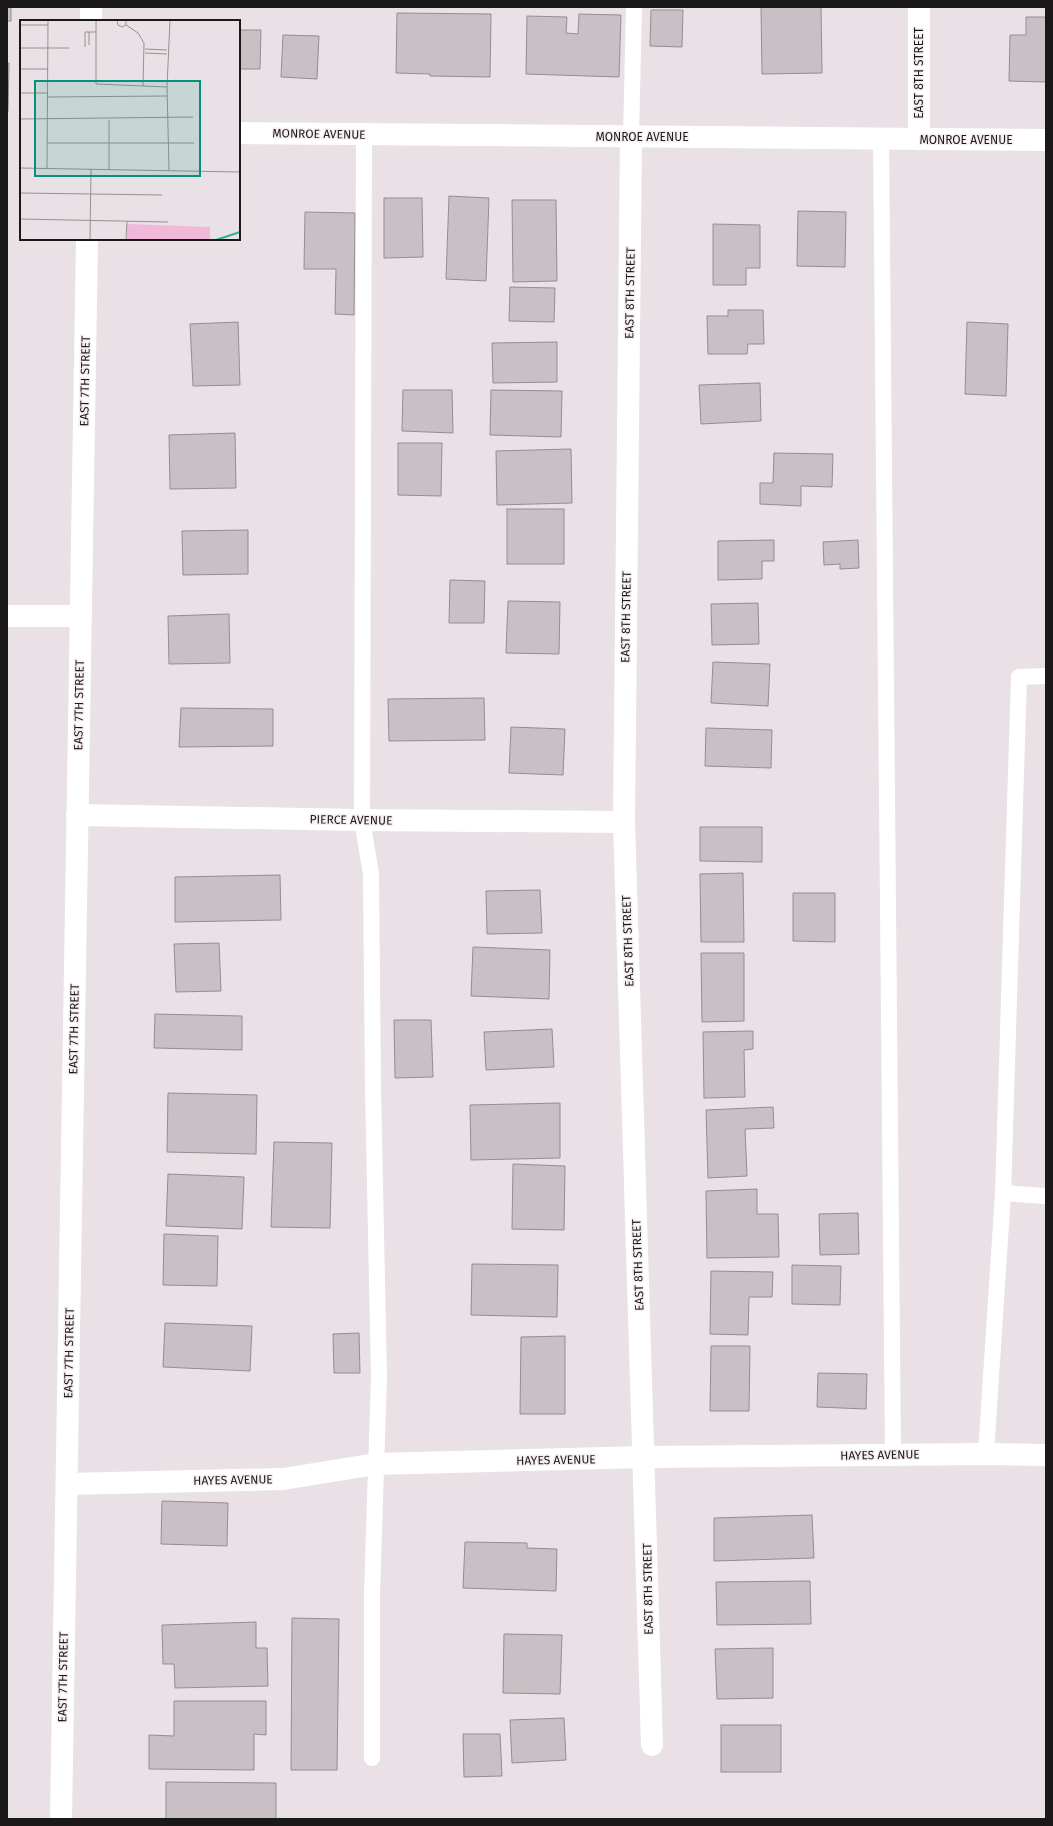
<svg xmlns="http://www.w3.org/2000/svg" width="1053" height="1826" font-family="'Fira Sans',sans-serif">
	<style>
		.building { fill: #c8c0c4; stroke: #948d91 }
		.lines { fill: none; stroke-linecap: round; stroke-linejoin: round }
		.service { stroke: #fff; stroke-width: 16 }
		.minor { stroke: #fff; stroke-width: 22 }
		.labels { text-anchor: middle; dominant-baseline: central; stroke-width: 3; stroke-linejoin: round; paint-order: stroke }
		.street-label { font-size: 12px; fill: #1b181a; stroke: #f6eef3 }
		.inset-river { fill: none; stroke: #33ad95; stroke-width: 2 }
		.inset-road { fill: none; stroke: #979194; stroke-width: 1 }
		.view { fill: #08917a; fill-opacity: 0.15; stroke: #08917a; stroke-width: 2 }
		.inset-edge { fill: none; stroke: #1b181a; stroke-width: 2 }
	</style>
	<rect width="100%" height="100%" fill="#e9e1e5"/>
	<g class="building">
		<rect x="7" y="7" width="4" height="14"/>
		<path d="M 761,7 L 821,7 L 822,73 L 762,74 Z"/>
		<path d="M 651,10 L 683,10 L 682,47 L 650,46 Z"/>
		<path d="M 397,13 L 491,14 L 490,77 L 430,76 L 430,74 L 396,73 Z"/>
		<path d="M 579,14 L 621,15 L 619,77 L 526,74 L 527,16 L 567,17 L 566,33 L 578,34 Z"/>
		<path d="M 1026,17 L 1046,17 L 1046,82 L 1009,81 L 1010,35 L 1026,35 Z"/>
		<path d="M 239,30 L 261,30 L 260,69 L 239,69 Z"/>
		<path d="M 283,35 L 319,36 L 317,79 L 281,77 Z"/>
		<path d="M 7,63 L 9,63 L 8,112 L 7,112 Z"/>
		<path d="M 449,196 L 489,198 L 486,281 L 446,279 Z"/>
		<path d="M 384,198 L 422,198 L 423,257 L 384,258 Z"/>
		<path d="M 512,200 L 556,200 L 557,281 L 513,282 Z"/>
		<path d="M 798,211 L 846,212 L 845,267 L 797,266 Z"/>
		<path d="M 305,212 L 355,213 L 354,315 L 335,314 L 336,269 L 304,269 Z"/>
		<path d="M 713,224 L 760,225 L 760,268 L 746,268 L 746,285 L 713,285 Z"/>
		<path d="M 510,287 L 555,288 L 554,322 L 509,321 Z"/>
		<path d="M 728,310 L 763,310 L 764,344 L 748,344 L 747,354 L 708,354 L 707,316 L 728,316 Z"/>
		<path d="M 238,322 L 240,385 L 193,386 L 190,324 Z"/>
		<path d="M 967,322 L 1008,324 L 1006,396 L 965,394 Z"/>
		<path d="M 557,342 L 557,382 L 493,383 L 492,343 Z"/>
		<path d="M 760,383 L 761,421 L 701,424 L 699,385 Z"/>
		<path d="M 403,390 L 452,390 L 453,433 L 402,431 Z"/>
		<path d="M 491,390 L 562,391 L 561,437 L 490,435 Z"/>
		<path d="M 235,433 L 236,488 L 170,489 L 169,435 Z"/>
		<path d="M 398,443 L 442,443 L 441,496 L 398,495 Z"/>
		<path d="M 571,449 L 572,503 L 497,505 L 496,451 Z"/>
		<path d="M 774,453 L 833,454 L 832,487 L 801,486 L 801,506 L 760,504 L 760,483 L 773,483 Z"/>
		<rect x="507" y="509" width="57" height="55"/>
		<path d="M 248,530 L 248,574 L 183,575 L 182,531 Z"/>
		<path d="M 774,540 L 774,561 L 762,561 L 762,579 L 718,580 L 718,541 Z"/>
		<path d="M 858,540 L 859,568 L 840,569 L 840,564 L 824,565 L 823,542 Z"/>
		<path d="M 450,580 L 485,581 L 484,623 L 449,623 Z"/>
		<path d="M 508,601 L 560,602 L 559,654 L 506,653 Z"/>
		<path d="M 758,603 L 759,644 L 712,645 L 711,604 Z"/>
		<path d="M 229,614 L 230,663 L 169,664 L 168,616 Z"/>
		<path d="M 713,662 L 770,664 L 768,706 L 711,703 Z"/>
		<path d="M 484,698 L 485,740 L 389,741 L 388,699 Z"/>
		<path d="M 181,708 L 273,709 L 273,746 L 179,747 Z"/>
		<path d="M 511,727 L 565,729 L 563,775 L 509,773 Z"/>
		<path d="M 706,728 L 772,730 L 771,768 L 705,766 Z"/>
		<path d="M 700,827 L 762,827 L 762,862 L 700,861 Z"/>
		<path d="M 743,873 L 744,942 L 701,942 L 700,874 Z"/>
		<path d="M 280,875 L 281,920 L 175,922 L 175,877 Z"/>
		<path d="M 540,890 L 542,933 L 487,934 L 486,891 Z"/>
		<path d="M 793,893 L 835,893 L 835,942 L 793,941 Z"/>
		<path d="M 219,943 L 221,991 L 176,992 L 174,944 Z"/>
		<path d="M 473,947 L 550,950 L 549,999 L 471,996 Z"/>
		<path d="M 701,953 L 744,953 L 744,1021 L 702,1022 Z"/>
		<path d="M 155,1014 L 242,1016 L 242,1050 L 154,1048 Z"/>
		<path d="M 394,1020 L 431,1020 L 433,1077 L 395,1078 Z"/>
		<path d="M 552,1029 L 554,1067 L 486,1070 L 484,1032 Z"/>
		<path d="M 753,1031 L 753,1049 L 744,1050 L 745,1097 L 704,1098 L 703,1032 Z"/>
		<path d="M 168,1093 L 257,1095 L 256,1154 L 167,1152 Z"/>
		<path d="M 560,1103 L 560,1158 L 471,1160 L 470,1105 Z"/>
		<path d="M 773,1107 L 774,1128 L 745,1129 L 747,1176 L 708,1178 L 706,1110 Z"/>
		<path d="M 274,1142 L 332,1143 L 330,1228 L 271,1227 Z"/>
		<path d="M 513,1164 L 565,1166 L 564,1230 L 512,1229 Z"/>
		<path d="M 168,1174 L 244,1177 L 242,1229 L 166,1226 Z"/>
		<path d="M 757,1189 L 757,1214 L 778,1214 L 779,1257 L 707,1258 L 706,1191 Z"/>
		<path d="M 858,1213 L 859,1254 L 820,1255 L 819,1214 Z"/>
		<path d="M 164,1234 L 218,1236 L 217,1286 L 163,1285 Z"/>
		<path d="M 472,1264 L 558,1265 L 557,1317 L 471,1315 Z"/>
		<path d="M 792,1265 L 841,1266 L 840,1305 L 792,1304 Z"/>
		<path d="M 711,1271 L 773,1272 L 772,1297 L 749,1297 L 748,1335 L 710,1334 Z"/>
		<path d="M 165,1323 L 252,1326 L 250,1371 L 163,1367 Z"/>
		<path d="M 359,1333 L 360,1373 L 334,1373 L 333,1334 Z"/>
		<path d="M 565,1336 L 565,1414 L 520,1414 L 521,1337 Z"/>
		<path d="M 711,1346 L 750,1346 L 749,1411 L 710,1411 Z"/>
		<path d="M 818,1373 L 867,1374 L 866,1409 L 817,1407 Z"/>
		<path d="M 162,1501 L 228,1503 L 227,1546 L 161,1544 Z"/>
		<path d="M 812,1515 L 814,1558 L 714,1561 L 714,1518 Z"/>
		<path d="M 465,1542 L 527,1543 L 527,1548 L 557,1549 L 556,1591 L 463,1588 Z"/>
		<path d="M 810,1581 L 811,1624 L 717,1625 L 716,1582 Z"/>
		<path d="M 292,1618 L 339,1619 L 337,1770 L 291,1770 Z"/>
		<path d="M 256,1622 L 256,1648 L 267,1648 L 268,1686 L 175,1688 L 174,1664 L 163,1664 L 162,1625 Z"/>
		<path d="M 504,1634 L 562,1635 L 560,1694 L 503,1693 Z"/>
		<path d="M 773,1648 L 773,1698 L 717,1699 L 715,1649 Z"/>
		<path d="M 174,1701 L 266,1701 L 266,1735 L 254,1734 L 254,1770 L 149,1769 L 149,1735 L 174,1736 Z"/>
		<path d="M 564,1718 L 566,1760 L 512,1763 L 510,1720 Z"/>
		<rect x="721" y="1725" width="60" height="47"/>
		<path d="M 463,1734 L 500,1734 L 502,1776 L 464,1777 Z"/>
		<path d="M 166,1782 L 276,1783 L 276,1819 L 166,1819 Z"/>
	</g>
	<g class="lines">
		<g class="service">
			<path d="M 364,134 L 362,820 L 371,874 L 373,1089 L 379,1377 L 372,1593 L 372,1758"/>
			<path d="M 631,137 L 634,7"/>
			<path d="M 881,139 L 893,1455"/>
			<path d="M 1003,1193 L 1046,1196"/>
			<path d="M 986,1454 L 1003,1193 L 1019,677 L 1046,676"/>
		</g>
		<g class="minor">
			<path d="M 91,21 L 91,7"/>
			<path d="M 239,133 L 1046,140"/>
			<path d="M 631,137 L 624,822 L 652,1745"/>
			<path d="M 919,139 L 919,7"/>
			<path d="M 7,616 L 81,616"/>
			<path d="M 77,815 L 362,820 L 624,822"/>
			<path d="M 67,1484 L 283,1479 L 376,1464 L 644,1457 L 986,1454 L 1046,1455"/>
			<path d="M 61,1819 L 87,239"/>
		</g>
	</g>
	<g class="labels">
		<g class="street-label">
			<text transform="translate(919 73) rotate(-90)">EAST 8TH STREET</text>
			<text transform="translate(319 134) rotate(1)">MONROE AVENUE</text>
			<text x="642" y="137">MONROE AVENUE</text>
			<text x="966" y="140">MONROE AVENUE</text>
			<text transform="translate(630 293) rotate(-89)">EAST 8TH STREET</text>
			<text transform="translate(85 381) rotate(-89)">EAST 7TH STREET</text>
			<text transform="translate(626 617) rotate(-89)">EAST 8TH STREET</text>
			<text transform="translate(79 705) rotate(-89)">EAST 7TH STREET</text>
			<text transform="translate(351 820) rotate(1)">PIERCE AVENUE</text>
			<text transform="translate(628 941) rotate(-92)">EAST 8TH STREET</text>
			<text transform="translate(74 1029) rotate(-89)">EAST 7TH STREET</text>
			<text transform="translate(638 1265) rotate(-92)">EAST 8TH STREET</text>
			<text transform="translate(69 1353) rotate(-89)">EAST 7TH STREET</text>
			<text transform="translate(880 1455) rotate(-1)">HAYES AVENUE</text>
			<text transform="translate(556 1460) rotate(-1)">HAYES AVENUE</text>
			<text transform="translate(233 1480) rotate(-1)">HAYES AVENUE</text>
			<text transform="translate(648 1589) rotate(-91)">EAST 8TH STREET</text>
			<text transform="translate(63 1677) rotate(-89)">EAST 7TH STREET</text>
		</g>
	</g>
	<g transform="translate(20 20)">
		<rect width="220" height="220" fill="#e9e1e5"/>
		<path d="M 107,204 L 190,207 L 190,220 L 107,220 Z" fill="#f2b8d9"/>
		<path class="inset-river" d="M 196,220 L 220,212"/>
		<path class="inset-road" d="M 76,0 L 76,64 L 147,67M 97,0 L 98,5 L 102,7 L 106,5 L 106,0M 0,5 L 28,5M 106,5 L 118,13 L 124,23 L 123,66M 69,12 L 69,25M 65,27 L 65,12 L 76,12M 0,28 L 49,28M 125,29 L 147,30M 125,33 L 147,34M 0,49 L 28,49M 0,73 L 28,73M 28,77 L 147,76M 0,99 L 173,97M 27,123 L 174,123M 0,148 L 220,152M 27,148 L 28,0M 89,149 L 89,100M 149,150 L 147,67 L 150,0M 0,173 L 142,175M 0,199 L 148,202M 70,220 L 71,149M 106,220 L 107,201"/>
		<path class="view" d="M 15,61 L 180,61 L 180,156 L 15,156 Z"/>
		<rect width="220" height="220" class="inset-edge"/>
	</g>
	<rect width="1053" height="1826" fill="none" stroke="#1b181a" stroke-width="16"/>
</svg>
